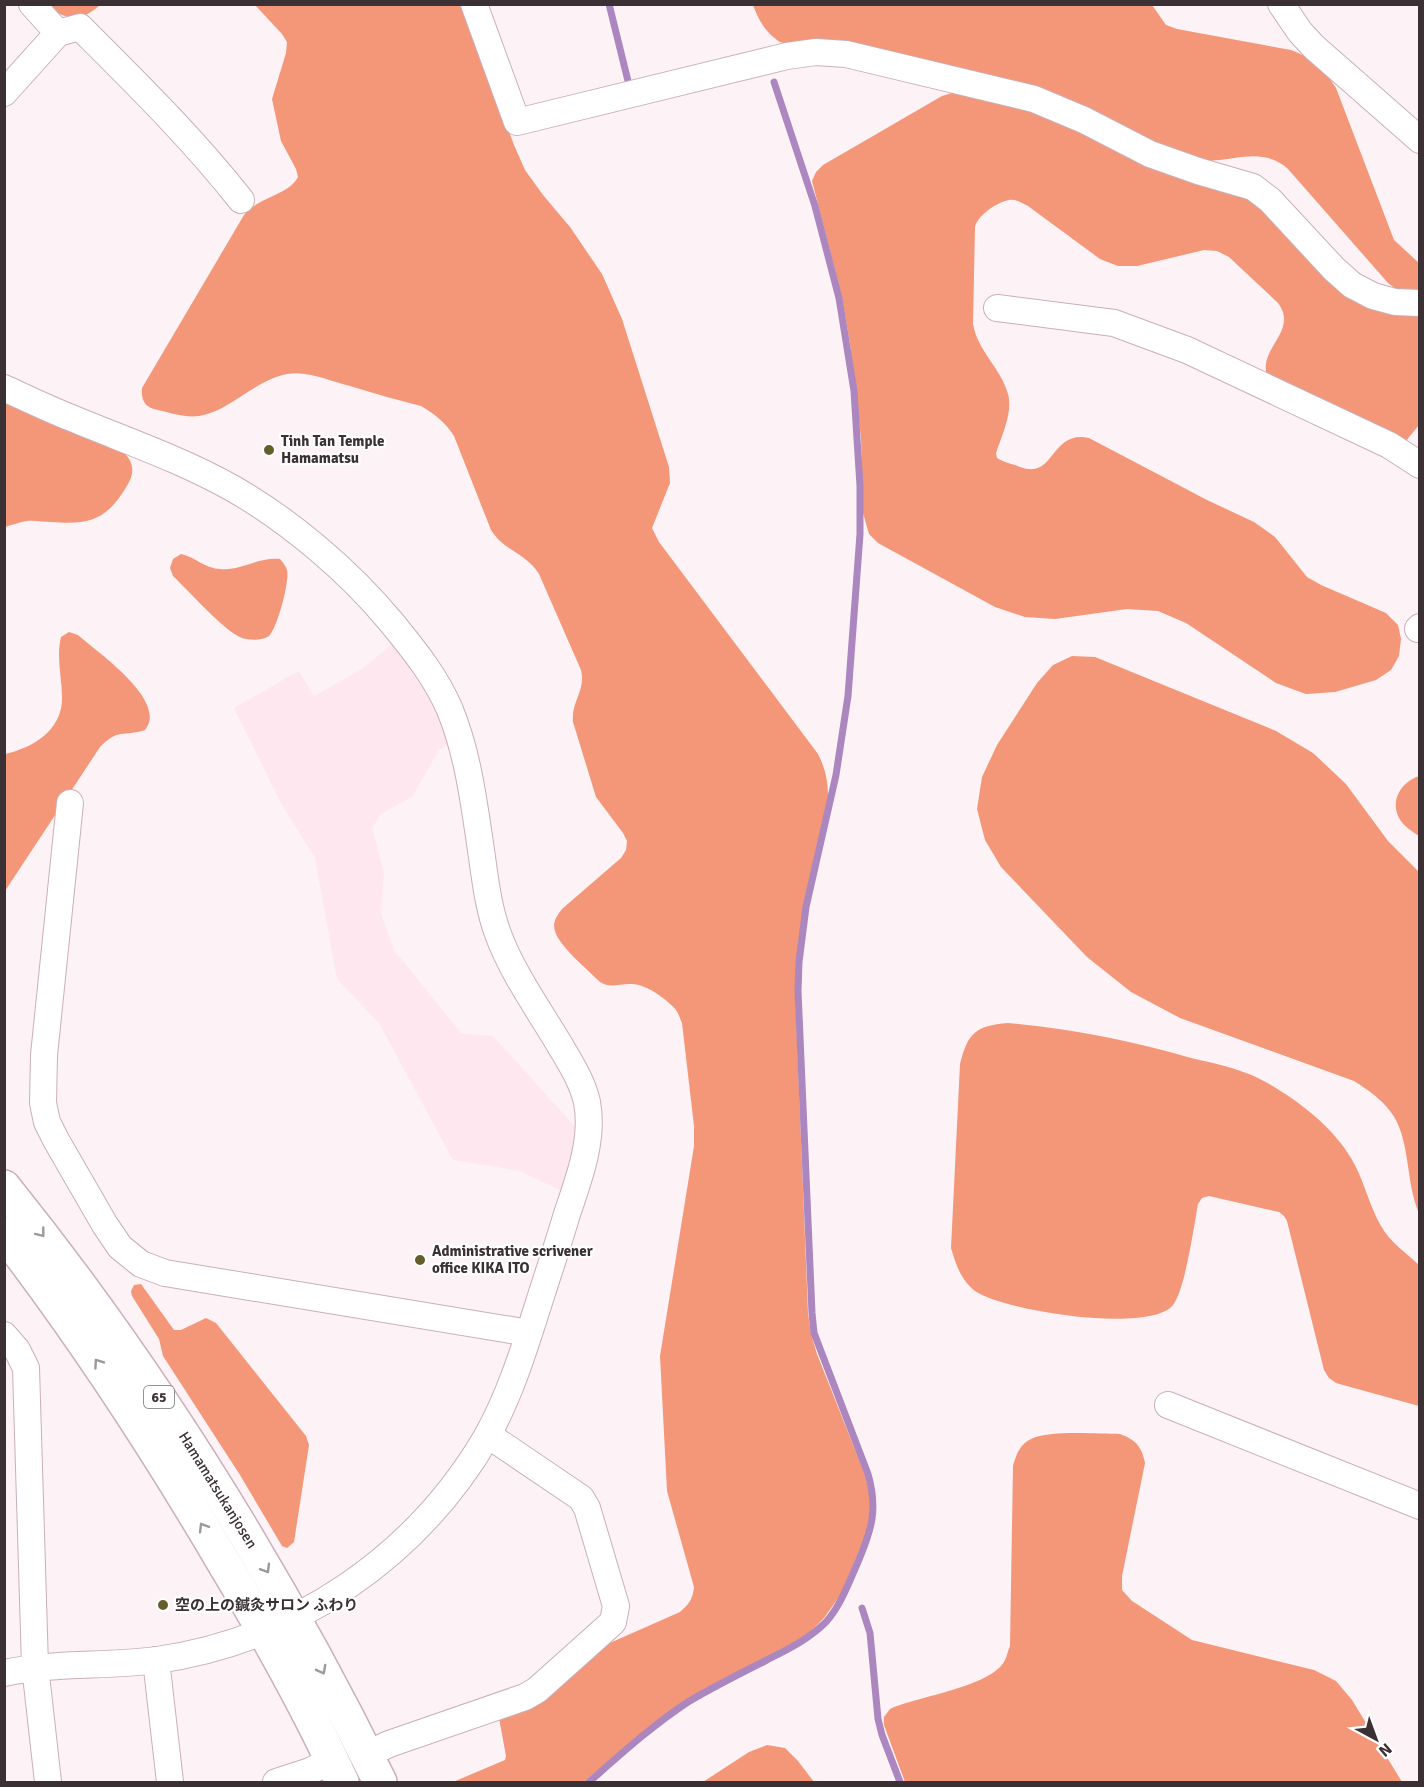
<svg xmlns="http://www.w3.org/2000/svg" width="1424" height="1787" font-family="Signika,'Noto Sans JP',sans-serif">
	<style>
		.built { fill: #fee7ef }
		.forest { fill: #f49678 }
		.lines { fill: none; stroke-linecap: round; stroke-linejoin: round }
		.stream { stroke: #ab86bf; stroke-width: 7 }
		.street-casing { stroke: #caafb8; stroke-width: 28 }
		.primary-casing { stroke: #caafb8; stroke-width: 36 }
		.street { stroke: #fff; stroke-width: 26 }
		.primary { stroke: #fff; stroke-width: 33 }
		.oneway { stroke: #9d989a }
		.poi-dot { fill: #635e2a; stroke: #fff; stroke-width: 2 }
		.labels { text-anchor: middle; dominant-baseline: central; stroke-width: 4.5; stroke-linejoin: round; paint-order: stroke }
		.shield { fill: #fff; stroke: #766f71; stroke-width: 1.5 }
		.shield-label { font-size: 14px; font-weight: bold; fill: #3b3134 }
		.poi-label { font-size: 15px; font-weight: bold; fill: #3b3134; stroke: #fff; text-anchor: start }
		.street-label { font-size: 15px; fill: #3b3134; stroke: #fff }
	</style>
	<rect width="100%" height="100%" fill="#fdf2f6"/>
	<path class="built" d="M 395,642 L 422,678 L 451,743 L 439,750 L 412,797 L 381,814 L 372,828 L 384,872 L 381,914 L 394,950 L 461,1033 L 493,1036 L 579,1131 L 564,1192 L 520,1171 L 453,1160 L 379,1023 L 337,979 L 315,858 L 281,803 L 234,708 L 299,671 L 314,696 L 362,669 Z"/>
	<g class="forest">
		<path d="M 45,5 L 100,5 C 80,23 66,20 45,5 Z"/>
		<path d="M 255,5 L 462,5 L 514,145 L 525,170 L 543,195 L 570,227 L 602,274 L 622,319 L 669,467 L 670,483 L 652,528 L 659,542 L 818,754 C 825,768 828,780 828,797 C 813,862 798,923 795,991 L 808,1313 L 811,1334 L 817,1354 L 865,1475 L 871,1501 L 871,1513 L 864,1539 L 841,1594 L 824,1618 L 811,1631 L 795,1642 L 715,1683 L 686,1700 L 633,1740 L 584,1782 L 453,1782 L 505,1760 L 506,1756 L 499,1718 L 594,1652 L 612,1642 L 680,1612 C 689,1604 693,1599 694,1587 L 667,1491 L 660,1356 L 694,1146 L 694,1126 L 682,1023 C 680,1019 679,1014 676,1010 C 668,1000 646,984 632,984 C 619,983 612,989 600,982 C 589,971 558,945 555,931 C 552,922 557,916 562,909 L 621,858 L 626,850 L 627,841 L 623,833 L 596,797 L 573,722 C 571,700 586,692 581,670 L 539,574 C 526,553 504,551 491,530 L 454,436 C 445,422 436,415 421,406 C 397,400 373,393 350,386 C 330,381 307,370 287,374 C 255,380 230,411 199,416 C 186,418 171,413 158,410 C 145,408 141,401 142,388 L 244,215 C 261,195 288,196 298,177 L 296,169 L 281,141 L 272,99 L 286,53 L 287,42 L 282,34 Z"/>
		<path d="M 753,5 L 1152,5 L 1166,25 L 1177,29 L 1291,50 C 1311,57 1325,70 1336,88 L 1394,240 L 1419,263 L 1419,290 L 1397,290 L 1388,283 L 1288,169 C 1263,147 1238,160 1207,161 L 780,42 C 765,32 759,21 753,5 Z"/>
		<path d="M 955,92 L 1030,109 L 1248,195 L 1327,276 L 1419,313 L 1419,425 L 1406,441 L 1267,376 C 1258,348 1299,331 1278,303 L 1229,257 L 1217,251 L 1204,250 L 1137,266 L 1118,266 L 1100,259 L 1028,206 C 1022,203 1016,199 1009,200 C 997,202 978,215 975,227 L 973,324 C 978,352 1001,368 1008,394 C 1013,412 1002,435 996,453 L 997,458 C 1003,462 1009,463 1015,465 C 1020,467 1025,469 1029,469 C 1054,472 1054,430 1089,438 L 1207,500 L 1254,522 L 1275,537 L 1307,577 L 1321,585 L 1386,613 L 1398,625 L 1401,639 L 1399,656 L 1391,670 L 1376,680 L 1335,692 L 1306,694 L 1276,683 L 1186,623 L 1158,611 L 1127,609 L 1055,619 L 1025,617 L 995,607 L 878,543 L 869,534 L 863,513 L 861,438 L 850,344 L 842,297 L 812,181 L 816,172 L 823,165 L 942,96 Z"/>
		<path d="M 5,399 L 118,447 C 131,458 137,468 128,484 C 107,520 91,525 51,522 C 43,522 35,520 27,521 C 20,522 12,525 5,527 Z"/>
		<path d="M 181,554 C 195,557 206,569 220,569 C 242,571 257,557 280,559 C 283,563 286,566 287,570 C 290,581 277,629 269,636 C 262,641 250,640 242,638 C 224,631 189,591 173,576 L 170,568 L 173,559 Z"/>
		<path d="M 69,632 L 78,635 C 97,652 169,701 145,730 C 122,737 119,728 100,747 L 5,891 L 5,754 C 33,748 63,730 62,697 C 62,678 56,657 61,637 Z"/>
		<path d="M 1072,656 L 1095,657 L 1276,731 L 1313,753 L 1346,784 L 1388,841 L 1419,872 L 1419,1213 C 1405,1182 1411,1137 1390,1111 C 1380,1098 1368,1090 1354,1081 L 1180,1018 L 1131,992 L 1087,957 L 1001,867 L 985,840 L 977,809 L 982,777 L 997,745 L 1037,683 L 1053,665 Z"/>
		<path d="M 1419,776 L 1420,776 L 1419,836 C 1413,832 1405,827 1401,821 C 1388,802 1401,782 1419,776 Z"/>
		<path d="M 1008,1023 C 1072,1029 1129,1040 1191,1058 C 1213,1063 1236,1068 1256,1077 C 1281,1089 1315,1113 1333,1134 C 1344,1146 1354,1161 1360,1176 C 1367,1193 1372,1210 1381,1226 C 1390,1242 1406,1253 1419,1265 L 1419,1406 L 1336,1383 L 1329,1378 L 1324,1370 L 1287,1221 L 1284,1216 L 1279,1212 L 1209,1196 L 1202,1198 L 1198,1204 C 1194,1226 1185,1290 1173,1305 C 1150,1334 1004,1311 975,1291 C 961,1280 956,1265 951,1248 L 960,1064 C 968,1033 975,1026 1008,1023 Z"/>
		<path d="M 141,1284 L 174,1330 L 181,1330 L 206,1318 L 216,1323 L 306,1436 L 309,1445 L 294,1542 L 287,1548 L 282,1546 L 240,1475 L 163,1356 L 159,1339 L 132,1296 L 131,1291 L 134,1285 Z"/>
		<path d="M 1120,1434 C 1136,1440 1142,1447 1145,1463 L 1122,1576 L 1122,1590 L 1132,1601 L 1192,1640 L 1314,1670 L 1336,1681 L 1352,1700 L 1402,1782 L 905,1782 L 884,1725 L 884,1717 L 890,1709 C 918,1696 992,1687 1005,1660 C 1007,1656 1008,1650 1010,1646 L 1013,1466 C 1016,1455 1020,1444 1031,1439 C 1049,1430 1098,1434 1120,1434 Z"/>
		<path d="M 767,1745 L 785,1748 L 798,1761 L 814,1782 L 703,1782 L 749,1752 Z"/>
	</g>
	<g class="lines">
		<g class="stream">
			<path d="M 609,4 L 628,81"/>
			<path d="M 862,1608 L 870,1633 L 878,1719 L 882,1735 L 900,1782"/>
			<path d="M 589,1782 C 621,1754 653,1725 688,1702 C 713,1687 739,1674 765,1661 C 786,1650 808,1640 826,1622 C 841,1605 849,1582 858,1562 C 872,1529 878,1509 868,1474 L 814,1333 L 812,1313 L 798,991 L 799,962 L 806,907 L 836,775 L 848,696 L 860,534 L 860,486 L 854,391 L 839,298 L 815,206 L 774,82"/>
		</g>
		<g class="street-casing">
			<g id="street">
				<path d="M 474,4 L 517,122 L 787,56 L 816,52 L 846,54 L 1034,99 L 1084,120 L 1150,154 L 1198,171 L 1253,187 L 1270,200 L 1334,269 L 1352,285 L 1373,296 L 1395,302 L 1420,303"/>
				<path d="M 1281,4 L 1300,32 L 1314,47 L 1420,140"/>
				<path d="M 58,33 L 80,27 C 136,83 192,138 241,200"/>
				<path d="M 4,93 L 58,33 L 32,4"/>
				<path d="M 997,308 L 1114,323 L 1187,350 L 1389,445 L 1420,465"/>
				<path d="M 4,388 C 28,399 51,410 74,419 C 127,441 182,460 232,488 C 290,521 349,571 392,623 C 414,650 436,677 450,710 C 468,754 474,803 481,850 C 485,878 488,907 498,934 C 512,972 537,1007 558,1042 C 569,1061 582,1080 587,1102 C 594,1140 579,1178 567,1214 C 559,1241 550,1268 541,1296 C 526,1343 511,1394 486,1438 C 416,1557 294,1641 157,1660 C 106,1667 55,1662 4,1673"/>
				<path d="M 1418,629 L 1420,627"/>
				<path d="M 70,803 L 44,1055 L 43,1103 L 47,1122 L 56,1140 L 105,1225 L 120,1247 L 141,1264 L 165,1273 L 529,1333"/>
				<path d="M 4,1335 L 17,1350 L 26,1368 L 35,1666 L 48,1782"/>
				<path d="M 1168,1405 L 1420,1506"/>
				<path d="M 156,1660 L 170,1782"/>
				<path d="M 366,1755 L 389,1744 L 525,1697 L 537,1690 L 613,1622 L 616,1606 L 587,1508 L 581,1498 L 488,1435"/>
				<path d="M 276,1782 L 310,1771 L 332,1760"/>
			</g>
		</g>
		<g class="primary-casing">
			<g id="primary">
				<path d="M 4,1187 C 152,1371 276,1571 380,1782"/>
				<path d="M 4,1233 C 84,1337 155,1446 221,1558 C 265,1631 307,1705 342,1782"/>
			</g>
		</g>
		<use href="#street" class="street"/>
		<use href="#primary" class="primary"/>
	</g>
	<defs><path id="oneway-chevron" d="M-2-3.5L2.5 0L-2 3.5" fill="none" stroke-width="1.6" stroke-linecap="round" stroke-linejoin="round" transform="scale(1.5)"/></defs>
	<g class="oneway">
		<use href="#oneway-chevron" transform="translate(41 1233) rotate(52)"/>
		<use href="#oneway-chevron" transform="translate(98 1363) rotate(-125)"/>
		<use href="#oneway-chevron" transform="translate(203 1527) rotate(-121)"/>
		<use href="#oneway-chevron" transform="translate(266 1569) rotate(59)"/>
		<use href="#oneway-chevron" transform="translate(322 1670) rotate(62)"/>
	</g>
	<g class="poi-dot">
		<circle cx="269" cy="450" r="6"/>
		<circle cx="420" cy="1260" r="6"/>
		<circle cx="163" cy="1605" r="6"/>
	</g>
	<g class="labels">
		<rect class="shield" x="144" y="1386" width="30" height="22" rx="4.5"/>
		<g class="shield-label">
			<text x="159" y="1397">65</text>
		</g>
		<g class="poi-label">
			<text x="281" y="441">Tinh Tan Temple<tspan x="281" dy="17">Hamamatsu</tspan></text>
			<text x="432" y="1251">Administrative scrivener<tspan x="432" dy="17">office KIKA ITO</tspan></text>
			<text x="175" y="1605">空の上の鍼灸サロン ふわり</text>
		</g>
		<g class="street-label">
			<text transform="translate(218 1490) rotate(58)">Hamamatsukanjosen</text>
		</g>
	</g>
	<rect width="1424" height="1787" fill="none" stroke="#3b3134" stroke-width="12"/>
	<g transform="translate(1376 1739) rotate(139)" stroke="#ffffff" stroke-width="4.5" paint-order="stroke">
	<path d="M0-4.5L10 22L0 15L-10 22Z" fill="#3b3134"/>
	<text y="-9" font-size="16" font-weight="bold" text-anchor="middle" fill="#3b3134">N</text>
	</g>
</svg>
